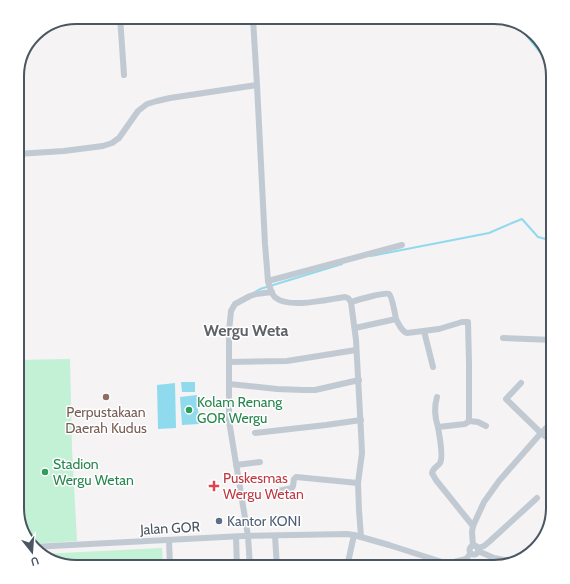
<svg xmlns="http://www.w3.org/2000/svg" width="570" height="584" font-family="Cabin,sans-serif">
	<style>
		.green { fill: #c3f1d5 }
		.water { fill: #90daee }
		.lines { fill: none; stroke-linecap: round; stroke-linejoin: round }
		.stream { stroke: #90daee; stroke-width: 2 }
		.minor { stroke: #c1cad2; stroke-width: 6 }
		.education-dot { fill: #8d6e63; stroke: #fff; stroke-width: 1.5 }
		.leisure-dot { fill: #2e9e5b; stroke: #fff; stroke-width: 1.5 }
		.health-dot { fill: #e0444e; stroke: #fff; stroke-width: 1.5 }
		.service-dot { fill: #5c6f8a; stroke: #fff; stroke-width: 1.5 }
		.labels { text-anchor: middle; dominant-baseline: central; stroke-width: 3; stroke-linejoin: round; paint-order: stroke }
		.leisure-label { font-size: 14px; fill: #27864d; stroke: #fff; text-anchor: start }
		.education-label { font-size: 14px; fill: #785e54; stroke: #fff }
		.health-label { font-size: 14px; fill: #be3a42; stroke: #fff; text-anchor: start }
		.service-label { font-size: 14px; fill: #4e5e75; stroke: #fff; text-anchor: start }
		.street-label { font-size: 14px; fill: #4a5661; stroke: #fff }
		.quarter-label { font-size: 16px; font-weight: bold; fill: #5f6368; stroke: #fff }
		.rim { fill: none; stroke: #4a5661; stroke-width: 2 }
	</style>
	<rect width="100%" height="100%" fill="#f5f3f3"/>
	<g class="green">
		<path d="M 70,359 L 72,449 L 77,541 L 30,544 L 17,508 L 17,360 Z"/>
		<path d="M 162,548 L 163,567 L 76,567 L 50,561 L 41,554 Z"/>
	</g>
	<g class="water">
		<path d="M 181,382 L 195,382 L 195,392 L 182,392 Z"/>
		<path d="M 175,383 L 176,428 L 158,429 L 157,385 Z"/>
		<path d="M 197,395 L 199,424 L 182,425 L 180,397 Z"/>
	</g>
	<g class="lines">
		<g class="stream">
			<path d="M 531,34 L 527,36 L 548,62"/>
			<path d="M 371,256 L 489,233 L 512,223 L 522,219 L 538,237 L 553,241"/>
			<path d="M 255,292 L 260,289 L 342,264"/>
		</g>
		<g class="minor">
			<path d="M 120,17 L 124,75"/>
			<path d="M 257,85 L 265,244 L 268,281"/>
			<path d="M 17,154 L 64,151 L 103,146 L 112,143 L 119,138 L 138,111 L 147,104 L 157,101 L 170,98 L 257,85 L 253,19 L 158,17"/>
			<path d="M 351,302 C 357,300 385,292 389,294 C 392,296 395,314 396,319"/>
			<path d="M 355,328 L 396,319 C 399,324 401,331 407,333 L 439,329 L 462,322 L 468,322 L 469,363 L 469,420 L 468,422 L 465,424 L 438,427 C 439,434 444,457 440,463 C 437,467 433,468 432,473 L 436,480 L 473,526"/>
			<path d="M 424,331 L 433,367"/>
			<path d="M 503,338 L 553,340"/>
			<path d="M 229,362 L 287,361 L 356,350"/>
			<path d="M 521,383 L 506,399 L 541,433 L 553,442"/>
			<path d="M 229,384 L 277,389 L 303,390 L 315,390 L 359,380"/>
			<path d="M 437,397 C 434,407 435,418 438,427"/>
			<path d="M 469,421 L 478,422 L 486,426"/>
			<path d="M 255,433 L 326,425 L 361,420"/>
			<path d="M 236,465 L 260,462"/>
			<path d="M 269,493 L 292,488 L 293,486 L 294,479 L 296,477 L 358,483"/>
			<path d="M 275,536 L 277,567"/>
			<path d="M 236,537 L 237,567"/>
			<path d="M 361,537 L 359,510 L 358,483 L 362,453 L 361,432 L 356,340 L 351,302 L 348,298 L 345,297 C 329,299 290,309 276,298 C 271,295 270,287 268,281 L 402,245"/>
			<path d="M 169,540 L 170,567"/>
			<circle cx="474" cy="550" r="4.5"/>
			<path d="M 473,546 L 472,532 L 473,526 L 484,502 L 499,481 L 541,433 L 553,421"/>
			<path d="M 32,547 L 243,536 L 347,534 L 354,535 L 389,545 L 442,562 L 454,562 L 466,559 L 470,554"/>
			<path d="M 478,548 L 484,546 L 490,541 L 537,498"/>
			<path d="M 478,551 L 494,558 L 510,561"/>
			<path d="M 250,567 L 248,536 L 229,421 L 229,331 L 231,311 L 235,304 L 250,296 L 256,294 L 272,292"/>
			<path d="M 347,567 L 354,535"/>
			<path d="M 459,567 L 466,559"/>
		</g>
	</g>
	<circle class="education-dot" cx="106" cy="397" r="4"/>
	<g class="leisure-dot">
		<circle cx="189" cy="410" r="4"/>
		<circle cx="45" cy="472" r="4"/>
	</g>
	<path class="health-dot" d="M212 480h4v4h4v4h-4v4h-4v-4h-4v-4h4z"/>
	<circle class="service-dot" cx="219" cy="521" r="4"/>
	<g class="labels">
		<g class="leisure-label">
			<text x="197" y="402">Kolam Renang<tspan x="197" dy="16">GOR Wergu</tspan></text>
			<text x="53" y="464">Stadion<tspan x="53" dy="16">Wergu Wetan</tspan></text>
		</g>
		<g class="education-label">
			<text x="106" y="412">Perpustakaan<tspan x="106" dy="16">Daerah Kudus</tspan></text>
		</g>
		<g class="health-label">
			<text x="223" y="478">Puskesmas<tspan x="223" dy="16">Wergu Wetan</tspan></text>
		</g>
		<g class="service-label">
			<text x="227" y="521">Kantor KONI</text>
		</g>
		<g class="street-label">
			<text transform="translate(170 528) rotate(-3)">Jalan GOR</text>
		</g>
		<g class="quarter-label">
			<text x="246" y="330">Wergu Weta</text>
		</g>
	</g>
	<path d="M0 0H570V584H0ZM76 24H494A52 52 0 0 1 546 76V508A52 52 0 0 1 494 560H76A52 52 0 0 1 24 508V76A52 52 0 0 1 76 24Z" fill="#fff" fill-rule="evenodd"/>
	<path class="rim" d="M76 24H494A52 52 0 0 1 546 76V508A52 52 0 0 1 494 560H76A52 52 0 0 1 24 508V76A52 52 0 0 1 76 24Z"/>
	<g transform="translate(32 552) rotate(163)" stroke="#ffffff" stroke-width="3" paint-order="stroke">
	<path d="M0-3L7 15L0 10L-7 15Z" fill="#4a5661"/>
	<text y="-6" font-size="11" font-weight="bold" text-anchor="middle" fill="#4a5661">U</text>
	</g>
</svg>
